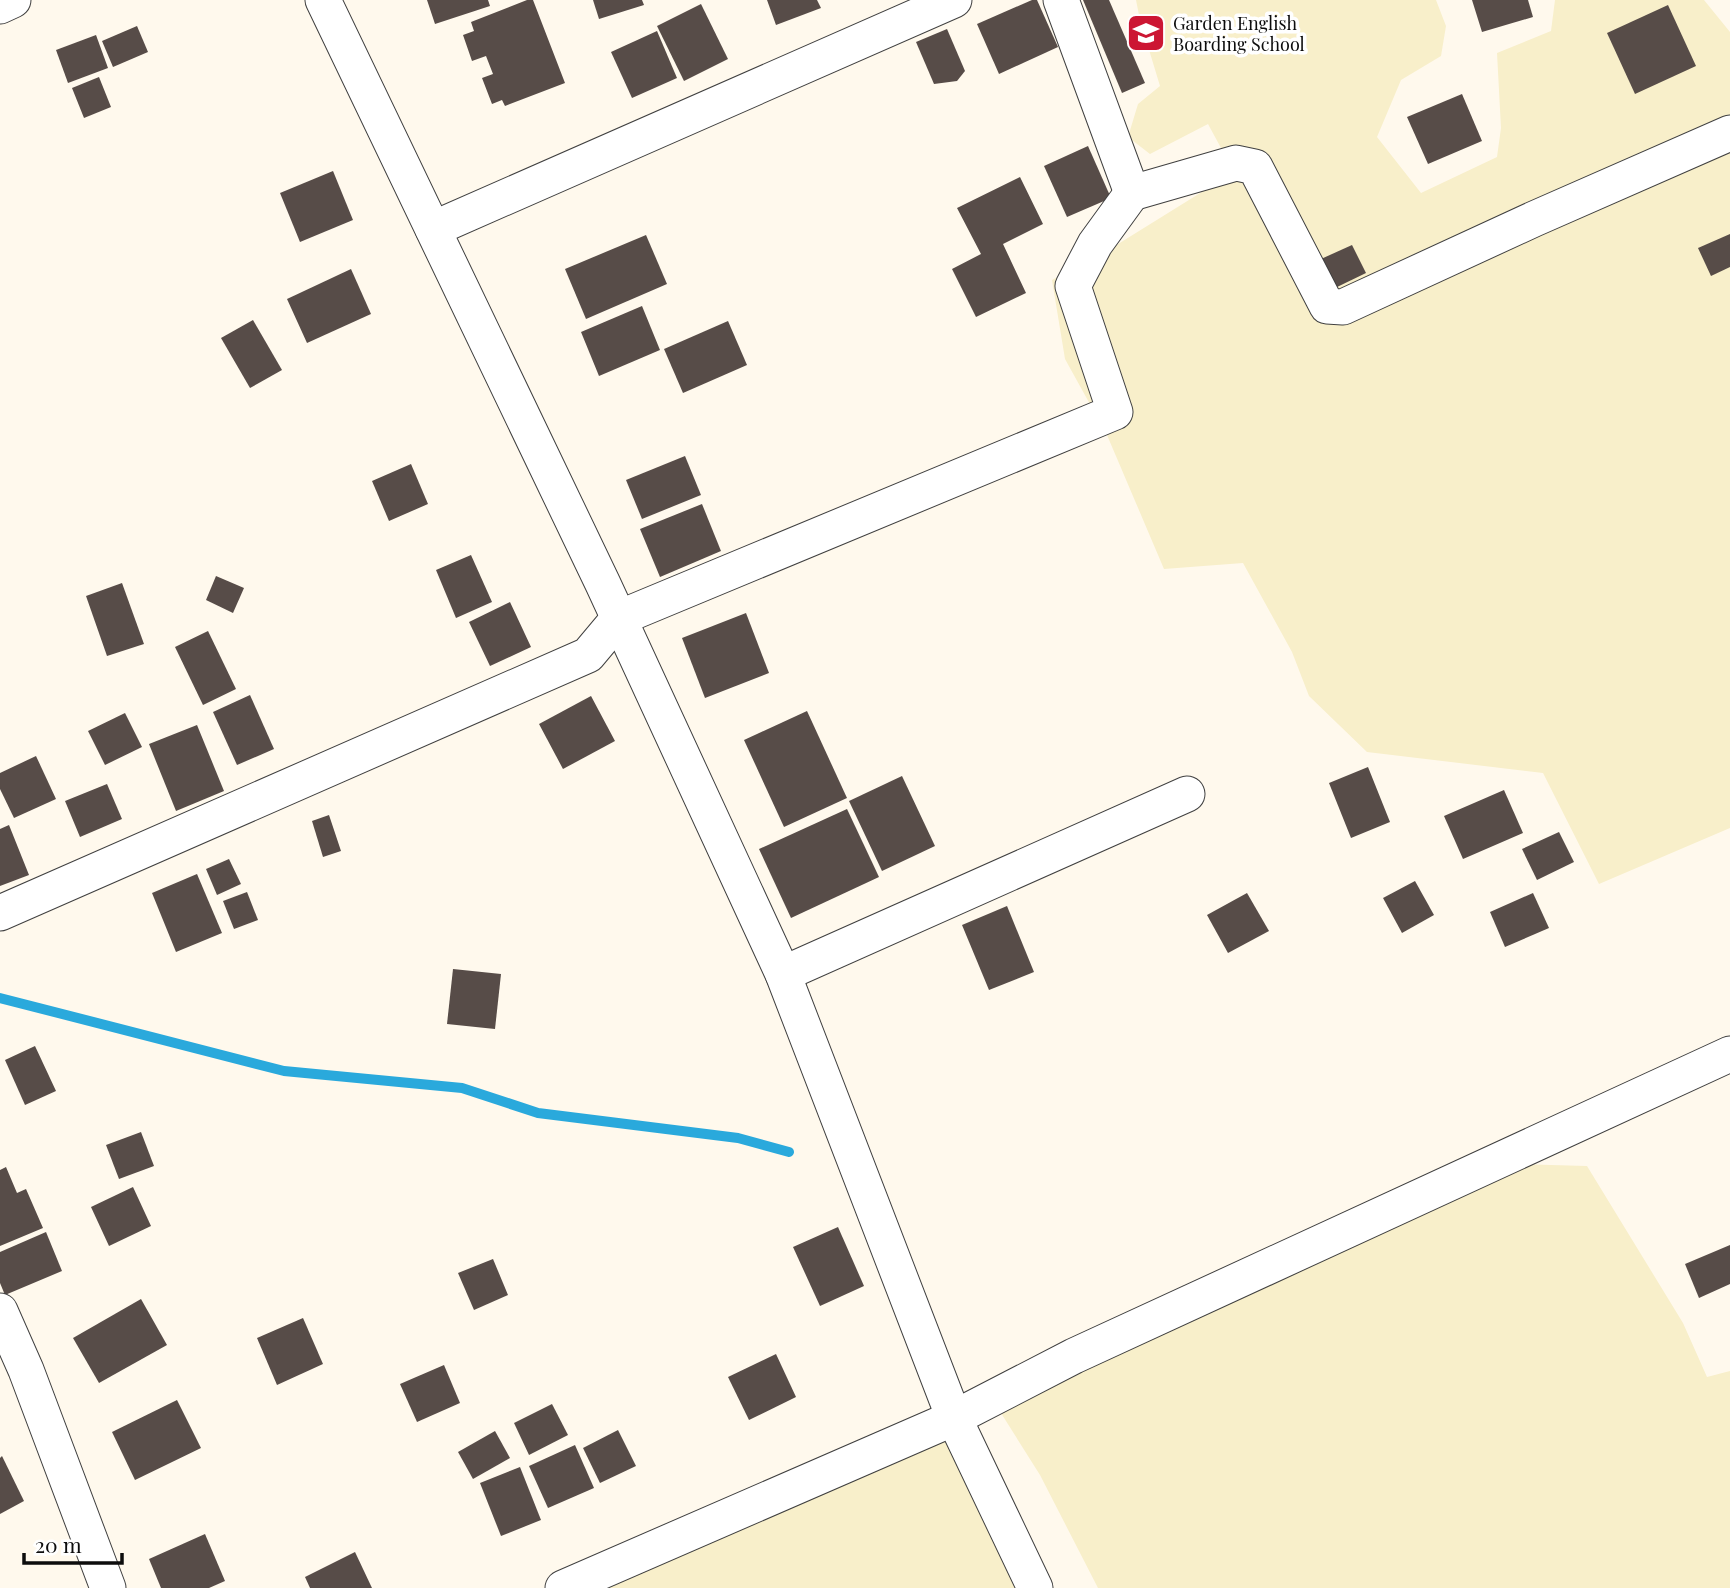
<svg xmlns="http://www.w3.org/2000/svg" width="1730" height="1588" font-family="'Playfair Display',serif">
	<style>
		.farmland { fill: #f8efca }
		.lines { fill: none; stroke-linecap: round; stroke-linejoin: round }
		.stream { stroke: #2aa9dc; stroke-width: 10 }
		.building { fill: #574c48 }
		.minor-casing { stroke: #404040; stroke-width: 37 }
		.minor { stroke: #fff; stroke-width: 35 }
		.labels { text-anchor: middle; dominant-baseline: central; stroke-width: 7; stroke-linejoin: round; paint-order: stroke }
		.poi-label { font-size: 18px; fill: #0d0d0d; stroke: #fff; text-anchor: start }
	</style>
	<rect width="100%" height="100%" fill="#fff9ed"/>
	<g class="farmland">
		<path d="M 1136,0 L 1436,0 L 1446,26 L 1441,56 L 1401,80 L 1377,137 L 1421,193 L 1497,157 L 1501,128 L 1497,53 L 1551,31 L 1555,0 L 1704,0 L 1730,32 L 1730,828 L 1599,884 L 1543,773 L 1367,752 L 1309,696 L 1292,652 L 1243,563 L 1164,569 L 1107,435 L 1065,359 L 1052,280 L 1102,254 L 1234,172 L 1208,124 L 1150,154 L 1128,137 L 1138,104 L 1160,86 L 1140,20 Z"/>
		<path d="M 1517,1164 L 1587,1166 L 1683,1323 L 1707,1377 L 1730,1371 L 1730,1588 L 1098,1588 L 1040,1475 L 994,1402 Z"/>
		<path d="M 963,1426 L 1051,1588 L 592,1588 Z"/>
	</g>
	<g class="lines">
		<path class="stream" d="M 0,998 L 284,1071 L 462,1088 L 538,1113 L 738,1138 L 789,1152"/>
	</g>
	<g class="building">
		<path d="M 427,0 L 488,0 L 490,6 L 435,24 Z"/>
		<path d="M 527,0 L 533,0 L 565,83 L 505,106 L 502,100 L 492,104 L 482,78 L 493,74 L 486,56 L 472,61 L 463,35 L 474,31 L 471,22 Z"/>
		<path d="M 593,0 L 642,0 L 644,5 L 599,19 Z"/>
		<path d="M 767,0 L 817,0 L 821,8 L 776,25 Z"/>
		<path d="M 1032,0 L 1037,0 L 1058,47 L 999,74 L 977,24 Z"/>
		<path d="M 1083,0 L 1109,0 L 1145,83 L 1122,93 Z"/>
		<path d="M 1472,0 L 1528,0 L 1533,17 L 1482,32 Z"/>
		<path d="M 701,4 L 728,59 L 684,81 L 657,26 Z"/>
		<path d="M 1668,5 L 1696,66 L 1635,94 L 1607,33 Z"/>
		<path d="M 137,26 L 148,52 L 113,67 L 102,41 Z"/>
		<path d="M 947,29 L 965,71 L 957,81 L 934,84 L 916,42 Z"/>
		<path d="M 657,31 L 677,78 L 632,98 L 611,52 Z"/>
		<path d="M 96,35 L 108,68 L 68,83 L 56,50 Z"/>
		<path d="M 99,77 L 111,107 L 84,118 L 72,88 Z"/>
		<path d="M 1462,94 L 1482,141 L 1428,164 L 1407,117 Z"/>
		<path d="M 1088,146 L 1111,198 L 1067,217 L 1044,166 Z"/>
		<path d="M 333,171 L 353,220 L 300,242 L 280,193 Z"/>
		<path d="M 1020,177 L 1043,224 L 1003,244 L 1026,293 L 976,317 L 952,269 L 981,254 L 957,208 Z"/>
		<path d="M 1730,234 L 1730,267 L 1711,276 L 1698,248 Z"/>
		<path d="M 646,235 L 667,284 L 586,319 L 565,269 Z"/>
		<path d="M 1352,245 L 1366,273 L 1335,288 L 1321,259 Z"/>
		<path d="M 351,269 L 371,314 L 307,343 L 287,299 Z"/>
		<path d="M 642,306 L 660,350 L 599,376 L 581,332 Z"/>
		<path d="M 253,320 L 282,370 L 250,388 L 221,338 Z"/>
		<path d="M 728,321 L 747,365 L 683,393 L 664,349 Z"/>
		<path d="M 685,456 L 701,495 L 642,519 L 626,480 Z"/>
		<path d="M 411,464 L 428,504 L 389,521 L 372,481 Z"/>
		<path d="M 702,504 L 721,551 L 660,577 L 640,529 Z"/>
		<path d="M 471,555 L 492,602 L 456,618 L 436,570 Z"/>
		<path d="M 216,576 L 244,588 L 233,613 L 206,600 Z"/>
		<path d="M 122,583 L 144,644 L 107,656 L 86,596 Z"/>
		<path d="M 510,602 L 531,647 L 490,666 L 469,622 Z"/>
		<path d="M 746,613 L 769,673 L 705,698 L 682,638 Z"/>
		<path d="M 208,631 L 236,689 L 203,705 L 175,647 Z"/>
		<path d="M 250,695 L 274,749 L 237,765 L 213,712 Z"/>
		<path d="M 591,696 L 615,741 L 563,769 L 539,724 Z"/>
		<path d="M 807,711 L 847,798 L 784,827 L 744,740 Z"/>
		<path d="M 125,713 L 142,747 L 105,765 L 88,731 Z"/>
		<path d="M 197,725 L 224,791 L 176,811 L 149,744 Z"/>
		<path d="M 36,756 L 56,799 L 14,818 L 0,789 L 0,773 Z"/>
		<path d="M 1368,767 L 1390,822 L 1351,838 L 1329,783 Z"/>
		<path d="M 902,776 L 935,846 L 882,871 L 849,801 Z"/>
		<path d="M 107,784 L 122,819 L 80,837 L 65,801 Z"/>
		<path d="M 1504,790 L 1523,833 L 1463,859 L 1444,816 Z"/>
		<path d="M 847,809 L 879,877 L 791,918 L 759,849 Z"/>
		<path d="M 329,815 L 341,851 L 323,857 L 312,821 Z"/>
		<path d="M 9,825 L 29,875 L 0,886 L 0,829 Z"/>
		<path d="M 1559,832 L 1574,862 L 1537,880 L 1522,849 Z"/>
		<path d="M 229,859 L 241,884 L 217,895 L 206,869 Z"/>
		<path d="M 197,874 L 222,933 L 176,952 L 152,893 Z"/>
		<path d="M 1415,881 L 1434,915 L 1402,933 L 1383,898 Z"/>
		<path d="M 247,892 L 258,920 L 234,929 L 223,901 Z"/>
		<path d="M 1247,893 L 1269,931 L 1228,953 L 1207,915 Z"/>
		<path d="M 1533,893 L 1549,928 L 1505,947 L 1490,912 Z"/>
		<path d="M 1007,906 L 1034,972 L 989,990 L 962,925 Z"/>
		<path d="M 453,969 L 501,974 L 495,1029 L 447,1024 Z"/>
		<path d="M 35,1046 L 56,1091 L 25,1105 L 5,1060 Z"/>
		<path d="M 141,1132 L 154,1166 L 119,1179 L 106,1145 Z"/>
		<path d="M 6,1167 L 17,1193 L 26,1189 L 43,1228 L 0,1246 L 0,1170 Z"/>
		<path d="M 133,1187 L 151,1226 L 109,1246 L 91,1207 Z"/>
		<path d="M 838,1227 L 864,1286 L 820,1306 L 793,1247 Z"/>
		<path d="M 46,1232 L 62,1271 L 5,1295 L 0,1283 L 0,1252 Z"/>
		<path d="M 1730,1245 L 1730,1284 L 1699,1298 L 1685,1264 Z"/>
		<path d="M 493,1259 L 508,1295 L 474,1310 L 458,1273 Z"/>
		<path d="M 141,1299 L 167,1345 L 99,1383 L 73,1338 Z"/>
		<path d="M 303,1318 L 323,1364 L 277,1385 L 257,1338 Z"/>
		<path d="M 776,1354 L 796,1397 L 749,1420 L 728,1377 Z"/>
		<path d="M 444,1365 L 460,1403 L 417,1422 L 400,1384 Z"/>
		<path d="M 177,1400 L 201,1448 L 135,1480 L 112,1432 Z"/>
		<path d="M 552,1404 L 568,1435 L 529,1455 L 514,1423 Z"/>
		<path d="M 618,1430 L 636,1466 L 600,1483 L 583,1448 Z"/>
		<path d="M 495,1431 L 510,1458 L 473,1479 L 458,1452 Z"/>
		<path d="M 575,1445 L 594,1488 L 548,1508 L 529,1466 Z"/>
		<path d="M 2,1456 L 24,1501 L 0,1514 L 0,1458 Z"/>
		<path d="M 520,1467 L 541,1520 L 501,1536 L 480,1483 Z"/>
		<path d="M 205,1534 L 225,1581 L 209,1588 L 161,1588 L 149,1559 Z"/>
		<path d="M 355,1552 L 372,1588 L 310,1588 L 305,1577 Z"/>
	</g>
	<g class="lines">
		<g class="minor-casing">
			<g id="minor">
				<path d="M 323,0 L 603,584 L 783,974 L 954,1418 L 1035,1588"/>
				<path d="M 1061,0 L 1132,193 L 1236,163 L 1255,167 L 1327,306 L 1343,307 L 1534,219 L 1730,133"/>
				<path d="M 0,6 L 13,0"/>
				<path d="M 433,229 L 954,0"/>
				<path d="M 0,913 L 588,655 L 619,618 L 1115,412 L 1073,286 L 1095,244 L 1132,193"/>
				<path d="M 783,974 L 1187,794"/>
				<path d="M 0,1311 L 26,1370 L 108,1588"/>
				<path d="M 563,1588 L 954,1418 L 1074,1356 L 1730,1054"/>
			</g>
		</g>
		<use href="#minor" class="minor"/>
	</g>
	<defs>
		<g id="school-square" transform="scale(2.0125)"><rect x="-9" y="-9" width="18" height="18" rx="4" fill="#cc1633" stroke="#fff"/><path d="M0-5L7-2L0 1L-7-2ZM-4 1L0 2.5L4 1V4Q0 6-4 4Z" fill="#fff"/></g>
	</defs>
	<g fill-rule="evenodd">
		<use href="#school-square" x="1146" y="33"/>
	</g>
	<g class="labels">
		<g class="poi-label">
			<text x="1173" y="23">Garden English<tspan x="1173" dy="21">Boarding School</tspan></text>
		</g>
	</g>
	<path d="M24 1553v10h98v-10" fill="none" stroke="#0d0d0d" stroke-width="3.5"/>
	<text x="35" y="1553" font-size="21" fill="#0d0d0d" stroke="#ffffff" stroke-width="5" paint-order="stroke">20 m</text>
</svg>
